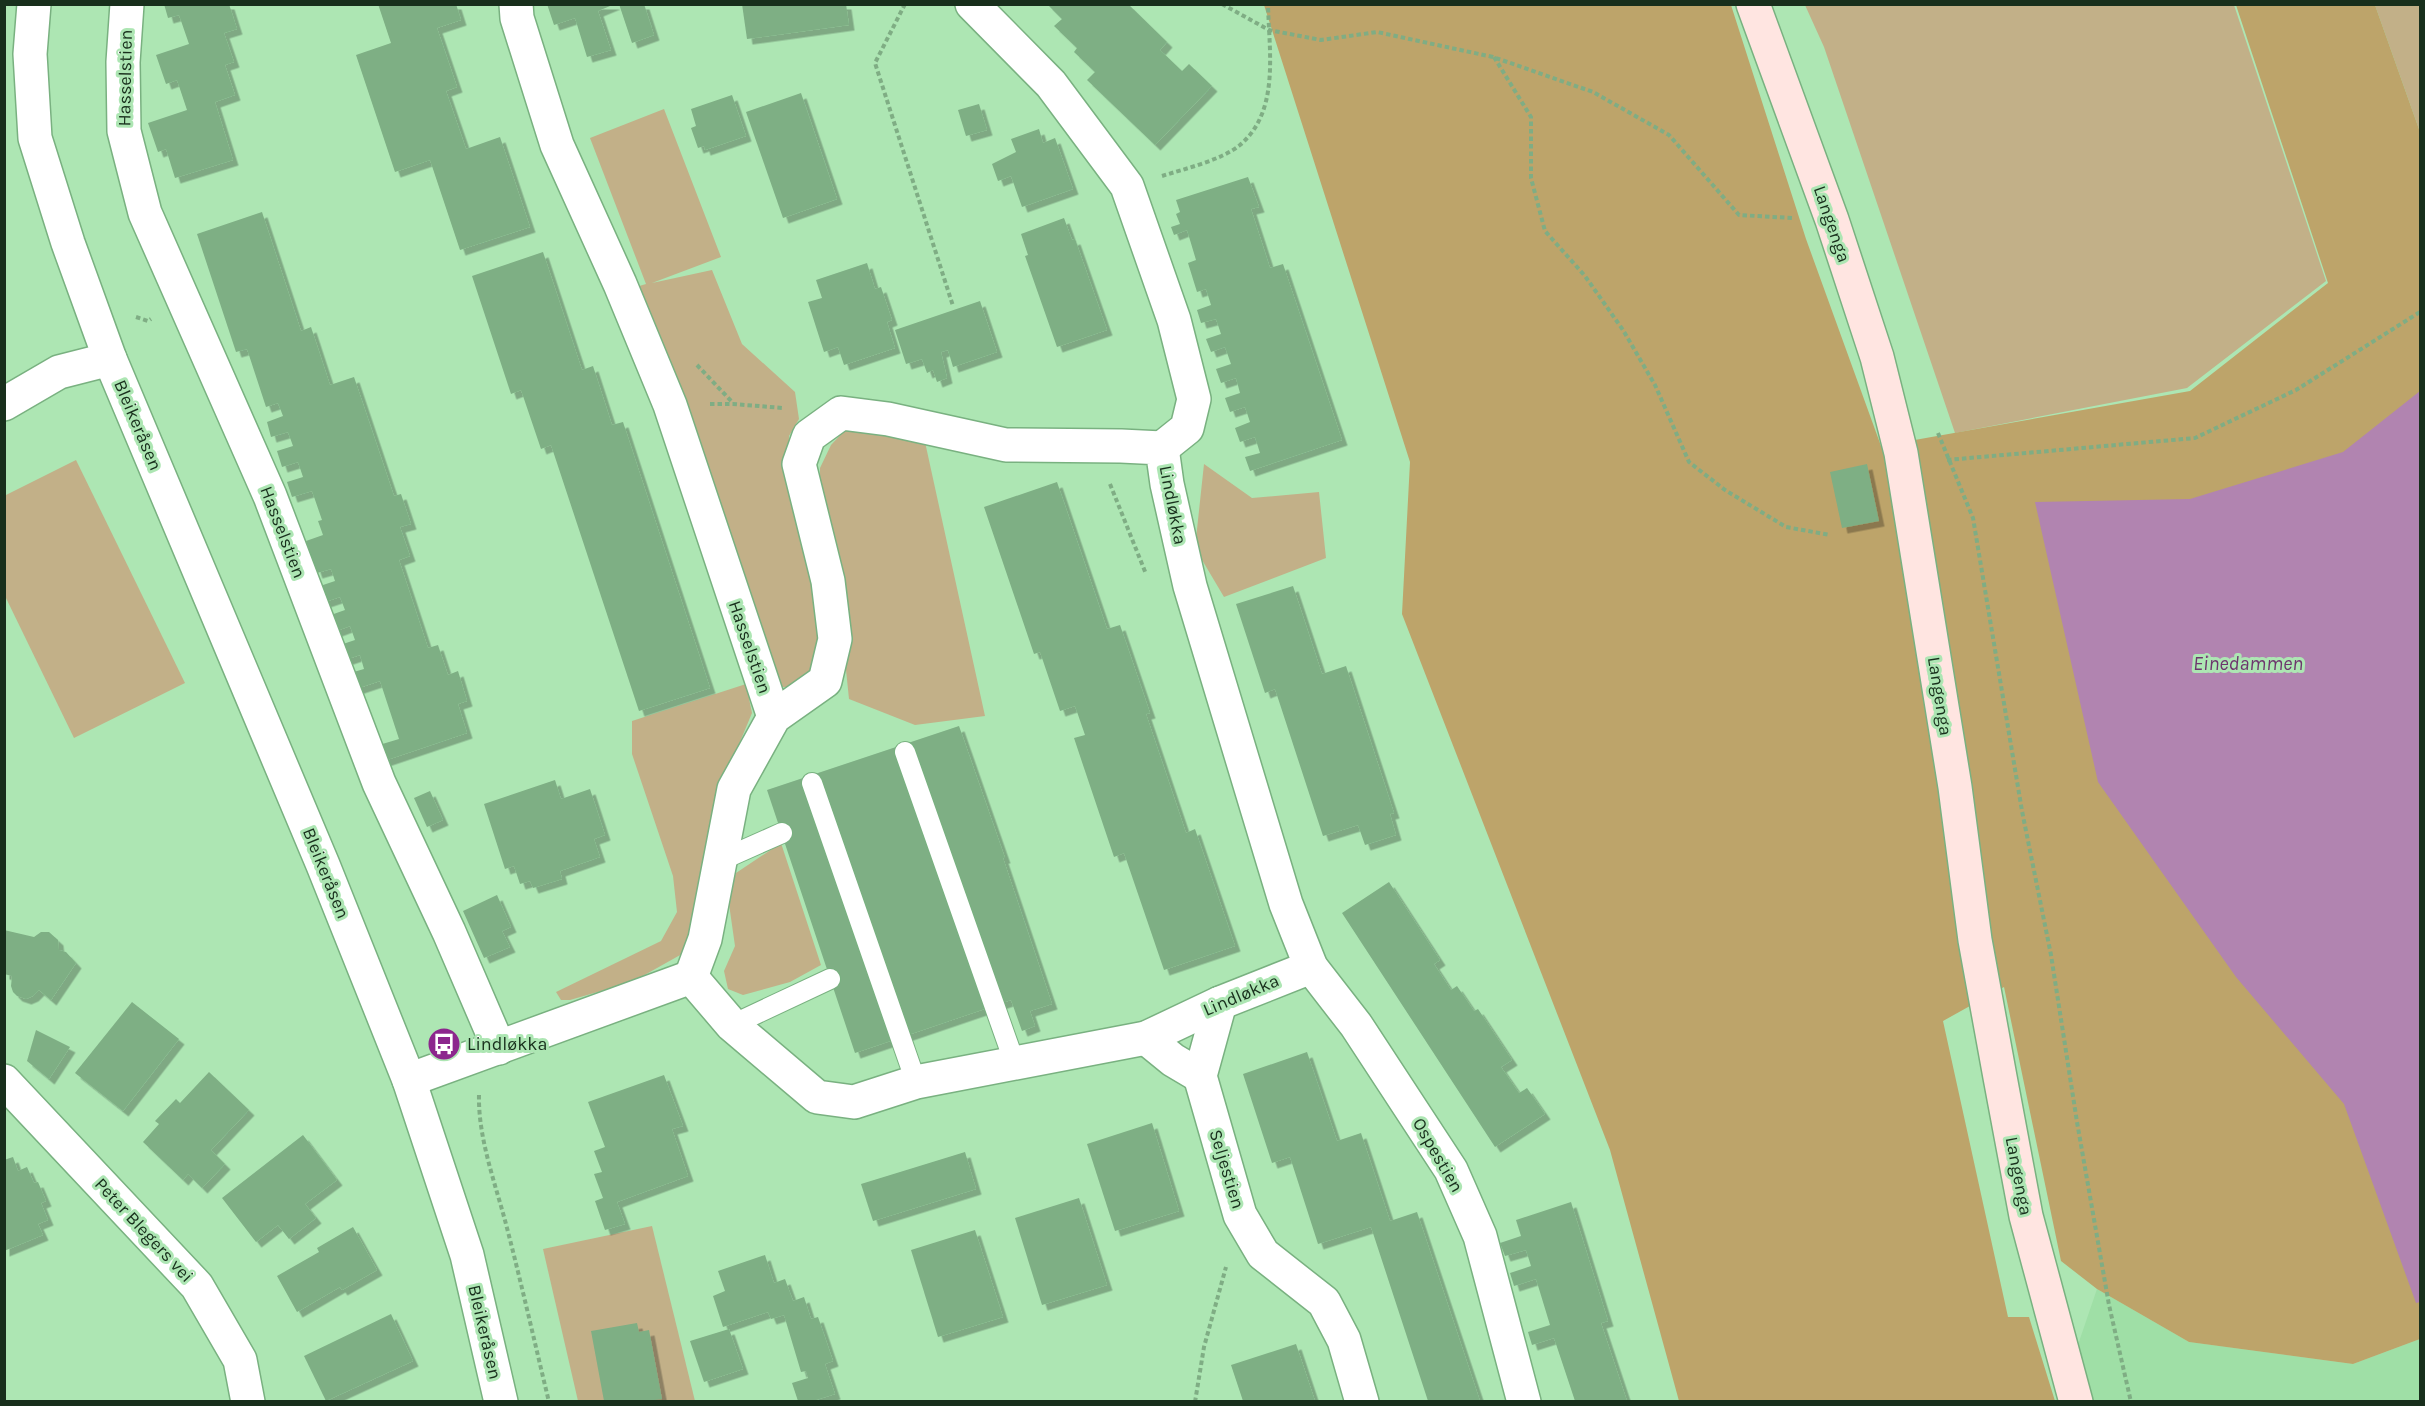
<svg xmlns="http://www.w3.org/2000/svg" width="2425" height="1406" font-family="Karla,sans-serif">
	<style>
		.built { fill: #9fdfa6 }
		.green { fill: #c2b088 }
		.forest { fill: #bda46a }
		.water { fill: #b184b0 }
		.building { fill: #7eaf84; filter: url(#shadow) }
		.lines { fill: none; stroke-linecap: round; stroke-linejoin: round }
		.lane-casing { stroke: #79b180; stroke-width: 22 }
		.street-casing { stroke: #79b180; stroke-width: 36 }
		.secondary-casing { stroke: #79b180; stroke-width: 36 }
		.path { stroke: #7fad84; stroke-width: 4; stroke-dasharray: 4.5 3; stroke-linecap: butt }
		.lane { stroke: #fff; stroke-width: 20 }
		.street { stroke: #fff; stroke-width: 33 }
		.secondary { stroke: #ffe5e1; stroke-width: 33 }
		.labels { text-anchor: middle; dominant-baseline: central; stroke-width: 6; stroke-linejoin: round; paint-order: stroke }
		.street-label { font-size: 18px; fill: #182f1c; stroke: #ade6b3 }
		.poi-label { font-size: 18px; fill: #182f1c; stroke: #ade6b3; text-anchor: start }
		.water-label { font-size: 20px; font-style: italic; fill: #6d356d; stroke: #ade6b3 }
	</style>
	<defs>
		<filter id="shadow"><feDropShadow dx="5.5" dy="5.5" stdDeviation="0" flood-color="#0004"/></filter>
	</defs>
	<rect width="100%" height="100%" fill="#ade6b3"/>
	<path class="built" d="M 2097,1289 L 2189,1342 L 2353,1364 L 2420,1339 L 2420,1401 L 2077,1401 L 2068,1374 Z"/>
	<g class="green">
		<path d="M 1805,5 L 2234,5 L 2326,281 L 2187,388 L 1955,433 L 1824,47 Z"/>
		<path d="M 2375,5 L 2420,5 L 2420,132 Z"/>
		<path d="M 664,109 L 721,257 L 652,283 L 712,270 L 742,344 L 795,392 L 799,419 L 789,436 L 788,480 L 800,540 L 823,631 L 821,658 L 797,687 L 782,687 L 772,678 L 636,287 L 646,284 L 590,138 Z"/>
		<path d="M 848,427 L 925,442 L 985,716 L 915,725 L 849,699 L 837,582 L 820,506 L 820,468 L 831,445 Z"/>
		<path d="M 76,460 L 185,683 L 74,738 L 5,596 L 4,496 Z"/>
		<path d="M 1204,464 L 1252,498 L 1319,492 L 1326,558 L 1224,597 L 1195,548 Z"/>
		<path d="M 746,684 L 752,713 L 714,804 L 708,864 L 698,924 L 682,954 L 632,982 L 570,1000 L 561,1000 L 556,992 L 661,941 L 677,912 L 673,876 L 632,754 L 632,721 Z"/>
		<path d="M 781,843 L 821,965 L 790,982 L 743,995 L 728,989 L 724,971 L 735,946 L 728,897 L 736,873 Z"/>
		<path d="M 652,1226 L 695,1401 L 578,1401 L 543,1249 Z"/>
	</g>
	<path class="forest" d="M 1264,5 L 1731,5 L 1806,239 L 1881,446 L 2190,391 L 2328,283 L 2236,5 L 2375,5 L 2420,132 L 2420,1339 L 2353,1364 L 2189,1342 L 2097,1289 L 2061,1261 L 2004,987 L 1943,1021 L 2008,1317 L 2029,1317 L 2055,1401 L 1679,1401 L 1610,1150 L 1402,614 L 1410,462 Z"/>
	<path class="water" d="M 2420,391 L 2420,1302 L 2416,1303 L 2344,1104 L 2236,977 L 2098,782 L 2035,502 L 2190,499 L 2343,452 Z"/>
	<g class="building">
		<path d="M 164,4 L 229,4 L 237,29 L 224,33 L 234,62 L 225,65 L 235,95 L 215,102 L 233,160 L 175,178 L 166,149 L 158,152 L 148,123 L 187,110 L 177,80 L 166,84 L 156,55 L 189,44 L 179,15 L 168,18 Z"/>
		<path d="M 378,4 L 456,4 L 461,20 L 437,28 L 457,87 L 446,91 L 466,149 L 500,137 L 530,227 L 460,250 L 430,160 L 395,172 L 356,55 L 391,43 Z"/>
		<path d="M 547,4 L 615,4 L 598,11 L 611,50 L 587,57 L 575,18 L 554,25 Z"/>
		<path d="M 619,4 L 644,4 L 654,35 L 632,43 Z"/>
		<path d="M 742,4 L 846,4 L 849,25 L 747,39 Z"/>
		<path d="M 1047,4 L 1128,4 L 1167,42 L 1160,50 L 1182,71 L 1189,64 L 1212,86 L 1155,145 L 1087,80 L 1095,72 L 1074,52 L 1077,48 L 1054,26 L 1062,19 Z"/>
		<path d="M 801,93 L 837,199 L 783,218 L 746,112 Z"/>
		<path d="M 732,95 L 746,136 L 705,150 L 704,146 L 698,148 L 691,128 L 696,126 L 691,109 Z"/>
		<path d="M 979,104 L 987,130 L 966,136 L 958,110 Z"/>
		<path d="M 1039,129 L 1043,143 L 1055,138 L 1073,189 L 1022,207 L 1011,176 L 998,181 L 992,164 L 1016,152 L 1011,139 Z"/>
		<path d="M 1248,177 L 1259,207 L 1251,209 L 1270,268 L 1283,264 L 1342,440 L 1250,471 L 1245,457 L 1260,453 L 1255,437 L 1240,442 L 1235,428 L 1250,422 L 1245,407 L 1230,412 L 1225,398 L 1240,393 L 1236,378 L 1221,383 L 1216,369 L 1231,364 L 1225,347 L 1211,352 L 1206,339 L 1221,334 L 1216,319 L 1201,323 L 1197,310 L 1211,305 L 1206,289 L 1197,292 L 1188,263 L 1196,260 L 1187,230 L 1174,235 L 1171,227 L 1180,224 L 1176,214 L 1180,212 L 1176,200 Z"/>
		<path d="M 262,212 L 301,331 L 311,327 L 330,385 L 354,377 L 394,496 L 401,494 L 411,524 L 400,527 L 410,556 L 399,560 L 428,648 L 438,645 L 448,675 L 458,671 L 467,701 L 458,704 L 467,733 L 384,761 L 379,745 L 399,739 L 380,681 L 356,689 L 350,673 L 364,669 L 360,655 L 342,661 L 337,646 L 355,640 L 350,626 L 334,632 L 328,616 L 345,610 L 340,597 L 322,603 L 317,587 L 335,581 L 331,569 L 317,573 L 306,541 L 323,535 L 318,521 L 322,520 L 312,491 L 292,497 L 287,482 L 303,477 L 298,462 L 282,467 L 277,451 L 293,446 L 288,432 L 271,437 L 267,422 L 283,416 L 278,403 L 266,407 L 247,349 L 236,352 L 197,234 Z"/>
		<path d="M 1064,218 L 1072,240 L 1075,239 L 1107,330 L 1057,347 L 1025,256 L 1028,255 L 1021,234 Z"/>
		<path d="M 543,252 L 582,370 L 593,366 L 612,425 L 623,422 L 710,688 L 639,711 L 551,445 L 541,449 L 521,390 L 511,394 L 472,276 Z"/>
		<path d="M 867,263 L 875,289 L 881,287 L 892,320 L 887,322 L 895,348 L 844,365 L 838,347 L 824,352 L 808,302 L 822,298 L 816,280 Z"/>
		<path d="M 980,301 L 997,352 L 953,367 L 948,350 L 941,352 L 947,378 L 937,382 L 933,370 L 927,373 L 922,359 L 906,364 L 895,330 Z"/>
		<path d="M 1867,464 L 1879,521 L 1842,528 L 1830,472 Z"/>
		<path d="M 1057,482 L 1107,629 L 1120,625 L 1150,713 L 1146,714 L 1186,833 L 1195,829 L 1235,946 L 1164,970 L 1124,853 L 1114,857 L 1084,768 L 1074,738 L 1085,735 L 1075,706 L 1060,711 L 1040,652 L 1034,654 L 984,507 Z"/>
		<path d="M 1293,586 L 1322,674 L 1346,666 L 1394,813 L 1390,814 L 1396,835 L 1365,845 L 1358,825 L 1323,836 L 1275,689 L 1265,693 L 1236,604 Z"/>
		<path d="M 959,726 L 1005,858 L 1003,858 L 1052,1004 L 1030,1011 L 1035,1026 L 1022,1031 L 1011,1000 L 855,1053 L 767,790 Z"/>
		<path d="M 555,780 L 561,799 L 590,789 L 605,835 L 594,839 L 600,857 L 560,871 L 562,879 L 533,888 L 530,881 L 520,884 L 514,866 L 505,869 L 484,804 Z"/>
		<path d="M 430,791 L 443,820 L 427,827 L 414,798 Z"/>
		<path d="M 1389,882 L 1440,960 L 1434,964 L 1451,990 L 1457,986 L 1474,1011 L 1478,1009 L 1512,1060 L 1501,1067 L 1519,1093 L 1527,1088 L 1545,1114 L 1495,1147 L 1342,913 Z"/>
		<path d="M 497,895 L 511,927 L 502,931 L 510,947 L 484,958 L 463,911 Z"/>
		<path d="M 4,930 L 34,937 L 41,932 L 49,932 L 58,940 L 59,950 L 66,952 L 76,963 L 51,1000 L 39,990 L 33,996 L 26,999 L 17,996 L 13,992 L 11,986 L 12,976 L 4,974 Z"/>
		<path d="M 132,1002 L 179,1039 L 123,1111 L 75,1073 Z"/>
		<path d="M 36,1030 L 70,1047 L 49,1079 L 27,1061 Z"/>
		<path d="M 1307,1052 L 1337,1141 L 1361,1133 L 1390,1221 L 1417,1212 L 1480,1401 L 1428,1401 L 1371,1227 L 1318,1244 L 1290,1157 L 1272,1163 L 1243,1074 Z"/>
		<path d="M 209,1072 L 249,1110 L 211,1150 L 225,1164 L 202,1188 L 188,1174 L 183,1180 L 143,1142 L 159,1124 L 155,1121 L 176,1099 L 180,1103 Z"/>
		<path d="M 664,1075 L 683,1126 L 672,1129 L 688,1176 L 617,1202 L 625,1224 L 605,1230 L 595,1201 L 603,1198 L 594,1174 L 602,1172 L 594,1151 L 605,1147 L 588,1102 Z"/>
		<path d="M 1152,1123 L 1179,1211 L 1115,1231 L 1087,1144 Z"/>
		<path d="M 303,1135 L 337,1180 L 305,1204 L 316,1218 L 289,1239 L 278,1225 L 256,1242 L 222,1198 Z"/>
		<path d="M 965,1152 L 976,1189 L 873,1221 L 861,1184 Z"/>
		<path d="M 13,1157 L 18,1171 L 27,1167 L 34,1183 L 38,1182 L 46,1201 L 41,1203 L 48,1220 L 38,1224 L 43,1235 L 4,1251 L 4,1160 Z"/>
		<path d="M 1079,1198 L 1107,1285 L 1042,1305 L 1015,1218 Z"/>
		<path d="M 1571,1202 L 1608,1321 L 1601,1323 L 1627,1401 L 1575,1401 L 1554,1338 L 1532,1345 L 1528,1332 L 1550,1325 L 1536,1279 L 1514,1286 L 1510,1273 L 1531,1266 L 1526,1250 L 1505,1256 L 1500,1243 L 1521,1236 L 1516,1220 Z"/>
		<path d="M 353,1227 L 377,1270 L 342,1290 L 340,1287 L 297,1312 L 277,1276 L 319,1252 L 317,1248 Z"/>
		<path d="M 975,1230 L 1003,1317 L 938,1337 L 911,1250 Z"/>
		<path d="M 765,1255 L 774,1283 L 785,1279 L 793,1301 L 804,1297 L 811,1319 L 818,1317 L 833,1361 L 825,1364 L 835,1394 L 813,1401 L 798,1401 L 792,1383 L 808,1378 L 806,1371 L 801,1372 L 784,1315 L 771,1319 L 768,1312 L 723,1327 L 713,1296 L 725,1291 L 718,1271 Z"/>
		<path d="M 391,1314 L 413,1361 L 326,1401 L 304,1356 Z"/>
		<path d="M 637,1323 L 639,1332 L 649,1330 L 662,1399 L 647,1401 L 604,1401 L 591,1331 Z"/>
		<path d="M 729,1329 L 743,1369 L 704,1382 L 690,1341 Z"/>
		<path d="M 1296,1344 L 1315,1401 L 1243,1401 L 1231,1365 Z"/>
	</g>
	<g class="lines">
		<g class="lane-casing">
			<g id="lane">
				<path d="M 905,752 L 1015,1064"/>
				<path d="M 812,783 L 916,1082"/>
				<path d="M 719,861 L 782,833"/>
				<path d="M 732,1025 L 830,979"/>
			</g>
		</g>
		<g class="street-casing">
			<g id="street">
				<path d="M 34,4 L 30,54 L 35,138 L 68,243 L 110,359 L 323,865 L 409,1080 L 467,1255 L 501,1402"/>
				<path d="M 127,4 L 123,62 L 124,131 L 145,213 L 270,496 L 379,783 L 449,932 L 499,1048"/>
				<path d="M 516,4 L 517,18 L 557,145 L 620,284 L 670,405 L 774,717"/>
				<path d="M 972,4 L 1051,84 L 1127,186 L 1174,320 L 1194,399 L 1187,428 L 1162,448"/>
				<path d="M 4,404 L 59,372 L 110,359"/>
				<path d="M 691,977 L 705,939 L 734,789 L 774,717 L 825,681 L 835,639 L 828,581 L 799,464 L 809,436 L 841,413 L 888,419 L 1006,445 L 1121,446 L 1162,448 L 1167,484 L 1190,586 L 1286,904 L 1311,967 L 1356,1025 L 1451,1170 L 1480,1236 L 1524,1402"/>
				<path d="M 1220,1003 L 1200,1076 L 1240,1215 L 1263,1254 L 1324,1302 L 1344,1340 L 1362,1402"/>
				<path d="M 1146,1038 L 1173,1060 L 1200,1076"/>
				<path d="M 409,1080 L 691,977 L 732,1025 L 817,1097 L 854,1102 L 916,1082 L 1146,1038 L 1220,1003 L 1311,967"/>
				<path d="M 4,1081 L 197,1286 L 240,1360 L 248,1402"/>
			</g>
		</g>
		<g class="secondary-casing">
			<path id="secondary" d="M 1753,4 L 1832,220 L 1877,357 L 1901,453 L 1955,787 L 1975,940 L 2000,1077 L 2026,1216 L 2076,1402"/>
		</g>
		<g class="path">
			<path d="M 905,4 L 875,63 L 953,306"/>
			<path d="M 1222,4 L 1269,30 L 1321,40 L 1377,32 L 1493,57 L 1593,92 L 1669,135 L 1739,215 L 1792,218"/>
			<path d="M 1494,57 L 1531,117 L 1531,178 L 1545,231 L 1585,276 L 1623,330 L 1655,385 L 1689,462 L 1725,490 L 1786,527 L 1830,535"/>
			<path d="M 1162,176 C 1184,169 1222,160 1240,145 C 1280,111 1269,52 1268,4"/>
			<path d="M 136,317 L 148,321 L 151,319"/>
			<path d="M 697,365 L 733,403"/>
			<path d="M 710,404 L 733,404 L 783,408"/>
			<path d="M 1938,433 L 1973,518 L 2022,811 L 2051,955 L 2077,1122 L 2109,1305 L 2131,1402"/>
			<path d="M 1947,460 L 2195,438 L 2296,390 L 2420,312"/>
			<path d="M 1110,484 L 1146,574"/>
			<path d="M 479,1095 C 478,1139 496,1185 507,1228 C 522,1286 535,1344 549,1402"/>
			<path d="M 1195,1402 L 1204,1347 L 1226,1267"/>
		</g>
		<use href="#lane" class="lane"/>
		<use href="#street" class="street"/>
		<use href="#secondary" class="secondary"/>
	</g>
	<defs>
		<g id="bus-disc" transform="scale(1.725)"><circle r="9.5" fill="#8c278d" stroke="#ade6b3"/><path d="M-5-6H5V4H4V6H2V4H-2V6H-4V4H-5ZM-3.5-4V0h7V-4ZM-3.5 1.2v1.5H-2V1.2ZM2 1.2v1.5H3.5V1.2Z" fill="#fff"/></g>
	</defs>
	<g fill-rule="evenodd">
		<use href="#bus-disc" x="444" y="1044"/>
	</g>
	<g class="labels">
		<g class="street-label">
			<text transform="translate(125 78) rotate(-89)">Hasselstien</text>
			<text transform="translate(1832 224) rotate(71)">Langenga</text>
			<text transform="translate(138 425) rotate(67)">Bleikeråsen</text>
			<text transform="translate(1173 505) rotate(79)">Lindløkka</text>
			<text transform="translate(283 532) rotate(69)">Hasselstien</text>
			<text transform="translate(750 647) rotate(71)">Hasselstien</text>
			<text transform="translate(1940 696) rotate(81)">Langenga</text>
			<text transform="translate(326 873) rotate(68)">Bleikeråsen</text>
			<text transform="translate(1241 995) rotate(-23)">Lindløkka</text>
			<text transform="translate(1438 1155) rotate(60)">Ospestien</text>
			<text transform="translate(1227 1169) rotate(73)">Seljestien</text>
			<text transform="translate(2019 1176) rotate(79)">Langenga</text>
			<text transform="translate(144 1230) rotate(47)">Peter Blegers vei</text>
			<text transform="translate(485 1332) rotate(77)">Bleikeråsen</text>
		</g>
		<g class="poi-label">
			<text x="467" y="1044">Lindløkka</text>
		</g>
		<g class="water-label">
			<text x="2248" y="663">Einedammen</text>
		</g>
	</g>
	<rect width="2425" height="1406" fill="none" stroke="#182f1c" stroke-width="12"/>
</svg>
